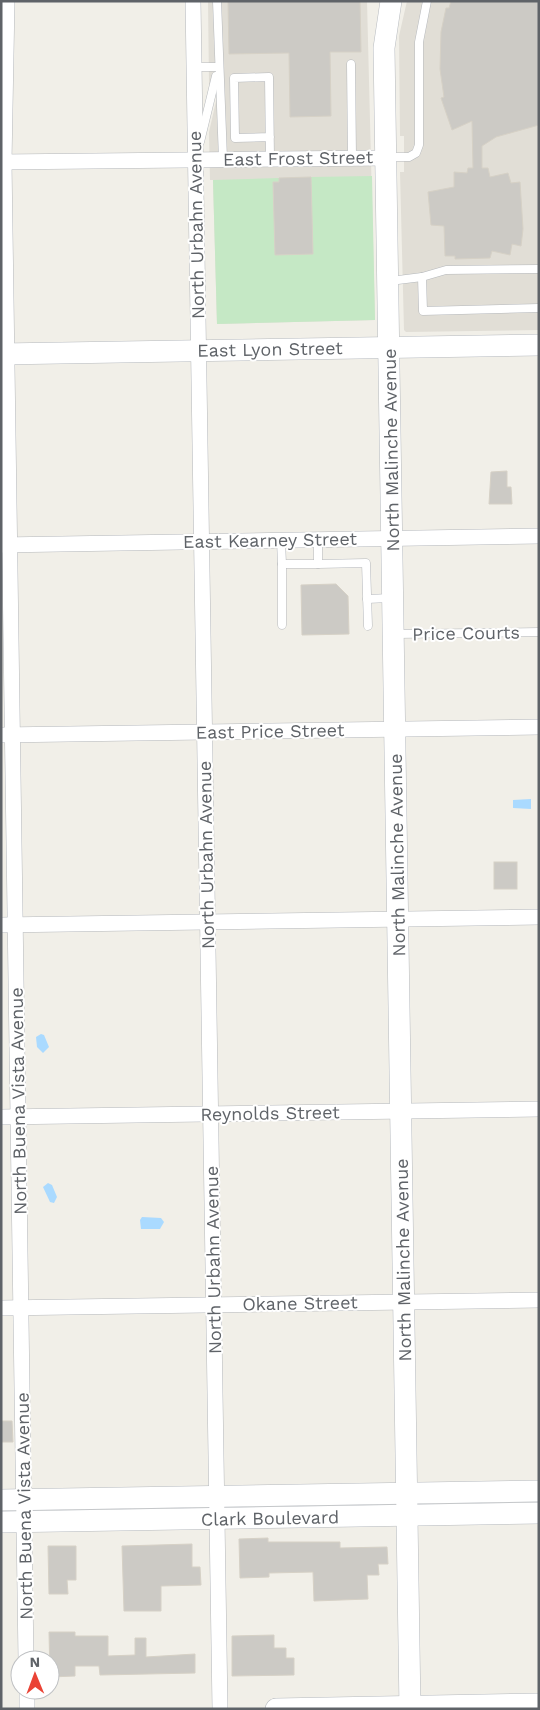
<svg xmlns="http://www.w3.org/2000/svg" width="540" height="1710" font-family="'Work Sans',sans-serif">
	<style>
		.education { fill: #e1ded6 }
		.green { fill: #c5e8c5 }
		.water { fill: #aadaff }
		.building { fill: #cccac5; stroke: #d6d1c6 }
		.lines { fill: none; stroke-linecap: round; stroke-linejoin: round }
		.lane-casing { stroke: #b5b8bc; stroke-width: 9 }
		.street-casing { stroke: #b5b8bc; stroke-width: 16 }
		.secondary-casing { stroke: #b6babf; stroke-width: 22 }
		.lane { stroke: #fff; stroke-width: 8 }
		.street { stroke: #fff; stroke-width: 15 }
		.secondary { stroke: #fff; stroke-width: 21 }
		.labels { text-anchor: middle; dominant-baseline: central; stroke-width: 4; stroke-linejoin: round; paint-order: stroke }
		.street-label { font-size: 18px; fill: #5f6368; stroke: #fff }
	</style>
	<rect width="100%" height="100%" fill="#f1efe8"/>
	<g class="education">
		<path d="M 208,1 L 367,1 L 375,320 L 217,324 L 213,180 L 210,180 L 209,132 L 217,97 L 209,84 Z"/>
		<path d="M 407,1 L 539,1 L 539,330 L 406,332 L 404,330 L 400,172 L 404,172 L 404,136 L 400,136 L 399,36 Z"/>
	</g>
	<path class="green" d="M 372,176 L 375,320 L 217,324 L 213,180 L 279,178 L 279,182 L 273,183 L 275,255 L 313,253 L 311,177 Z"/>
	<g class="water">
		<path d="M 531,799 L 531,809 L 513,808 L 513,800 Z"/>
		<path d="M 41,1034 L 44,1035 L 49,1047 L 43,1053 L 37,1047 L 36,1037 Z"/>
		<path d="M 48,1183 L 52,1185 L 57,1197 L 54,1203 L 50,1202 L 43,1187 Z"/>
		<path d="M 142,1217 L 161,1218 L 164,1222 L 160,1229 L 141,1229 L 140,1220 Z"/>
	</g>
	<g class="building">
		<path d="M 228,1 L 360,1 L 361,52 L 330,52 L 331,116 L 290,117 L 289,53 L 229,54 Z"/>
		<path d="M 451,1 L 539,1 L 539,125 L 496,137 L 482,146 L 482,168 L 488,168 L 490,177 L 508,173 L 511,183 L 520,182 L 523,229 L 521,246 L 512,244 L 510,255 L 492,251 L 490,258 L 455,259 L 455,256 L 445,256 L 444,226 L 431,225 L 428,192 L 454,187 L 454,172 L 467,173 L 468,168 L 473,168 L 472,121 L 452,130 L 441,98 L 444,97 L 440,69 L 441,32 L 446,8 L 449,8 Z"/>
		<path d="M 311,177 L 313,254 L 275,255 L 273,182 L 279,182 L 279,178 Z"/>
		<path d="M 507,471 L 507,487 L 511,487 L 512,504 L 489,504 L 491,472 Z"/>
		<path d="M 336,584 L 348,596 L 349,634 L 302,635 L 301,585 Z"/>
		<rect x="494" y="862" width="23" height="27"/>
		<path d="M 1,1421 L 12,1421 L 13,1442 L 1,1442 Z"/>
		<path d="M 268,1538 L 268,1542 L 340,1542 L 340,1548 L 387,1547 L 388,1564 L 378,1564 L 379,1575 L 367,1575 L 368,1599 L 314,1601 L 313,1572 L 269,1573 L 269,1577 L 240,1578 L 239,1539 Z"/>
		<path d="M 192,1544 L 192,1567 L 200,1567 L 201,1585 L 161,1586 L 161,1611 L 124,1611 L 122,1546 Z"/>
		<path d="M 48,1546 L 76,1546 L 76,1580 L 67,1580 L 68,1594 L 49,1594 Z"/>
		<path d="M 49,1632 L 75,1632 L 75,1636 L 108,1636 L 108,1656 L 135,1655 L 135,1638 L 146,1638 L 146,1657 L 195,1654 L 195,1673 L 100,1675 L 99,1666 L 75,1666 L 75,1676 L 50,1677 Z"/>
		<path d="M 274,1635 L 274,1648 L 286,1648 L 286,1658 L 294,1658 L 294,1675 L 232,1676 L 232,1636 Z"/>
	</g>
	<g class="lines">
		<g class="lane-casing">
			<g id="lane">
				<path d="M 217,1 L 223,159"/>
				<path d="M 351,64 L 352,157"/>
				<path d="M 194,67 L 218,67"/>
				<path d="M 270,137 L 235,138 L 234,78 L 269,77 L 270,158"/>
				<path d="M 200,142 L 216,76"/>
				<path d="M 388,157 L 409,157 L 416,153 L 419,145 L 419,42 L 427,1"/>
				<path d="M 539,269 L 446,270 L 422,277 L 423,311 L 539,308"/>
				<path d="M 390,281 L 422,277"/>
				<path d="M 281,541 L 282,564"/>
				<path d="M 318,564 L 366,563 L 368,626"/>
				<path d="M 367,599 L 390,598"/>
				<path d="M 282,625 L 282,564 L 318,564 L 318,540"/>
				<path d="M 396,634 L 539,632"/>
			</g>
		</g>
		<g class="street-casing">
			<g id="street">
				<path d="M 7,1 L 4,162 L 26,1660"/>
				<path d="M 193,1 L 220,1709"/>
				<path d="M 1,162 L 385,158"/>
				<path d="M 1,545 L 539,536"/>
				<path d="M 1,735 L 539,727"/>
				<path d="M 1,925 L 539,917"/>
				<path d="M 1,1117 L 539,1109"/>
				<path d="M 1,1308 L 539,1300"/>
				<path d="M 27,1690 L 27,1709"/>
			</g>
		</g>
		<g class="secondary-casing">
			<g id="secondary">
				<path d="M 391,1 L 384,48 L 410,1709"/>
				<path d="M 1,354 L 539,345"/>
				<path d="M 1,1500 L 539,1491"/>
				<path d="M 1,1522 L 539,1513"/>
				<path d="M 276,1709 L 539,1704"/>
			</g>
		</g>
		<use href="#lane" class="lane"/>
		<use href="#street" class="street"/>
		<use href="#secondary" class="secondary"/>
	</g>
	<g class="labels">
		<g class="street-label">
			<text transform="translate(298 158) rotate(-1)">East Frost Street</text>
			<text transform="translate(196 225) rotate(-91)">North Urbahn Avenue</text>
			<text transform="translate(270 349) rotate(-1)">East Lyon Street</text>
			<text transform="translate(391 450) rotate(-91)">North Malinche Avenue</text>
			<text transform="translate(270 540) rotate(-1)">East Kearney Street</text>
			<text transform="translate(466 633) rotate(-1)">Price Courts</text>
			<text transform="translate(270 731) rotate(-1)">East Price Street</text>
			<text transform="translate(206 855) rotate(-91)">North Urbahn Avenue</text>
			<text transform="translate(397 855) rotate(-91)">North Malinche Avenue</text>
			<text transform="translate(18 1101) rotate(-91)">North Buena Vista Avenue</text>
			<text transform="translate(270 1113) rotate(-1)">Reynolds Street</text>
			<text transform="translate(213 1260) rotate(-91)">North Urbahn Avenue</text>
			<text transform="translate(403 1260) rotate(-91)">North Malinche Avenue</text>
			<text transform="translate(300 1303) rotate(-1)">Okane Street</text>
			<text transform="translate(24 1506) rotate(-91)">North Buena Vista Avenue</text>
			<text transform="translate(270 1518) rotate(-1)">Clark Boulevard</text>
		</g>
	</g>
	<rect width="540" height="1710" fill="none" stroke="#5f6368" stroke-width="5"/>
	<g transform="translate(35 1675) rotate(359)"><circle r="24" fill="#ffffff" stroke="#bfc1c3"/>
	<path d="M0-4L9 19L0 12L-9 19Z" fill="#ea4335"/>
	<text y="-8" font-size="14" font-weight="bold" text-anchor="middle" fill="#5f6368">N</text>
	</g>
</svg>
